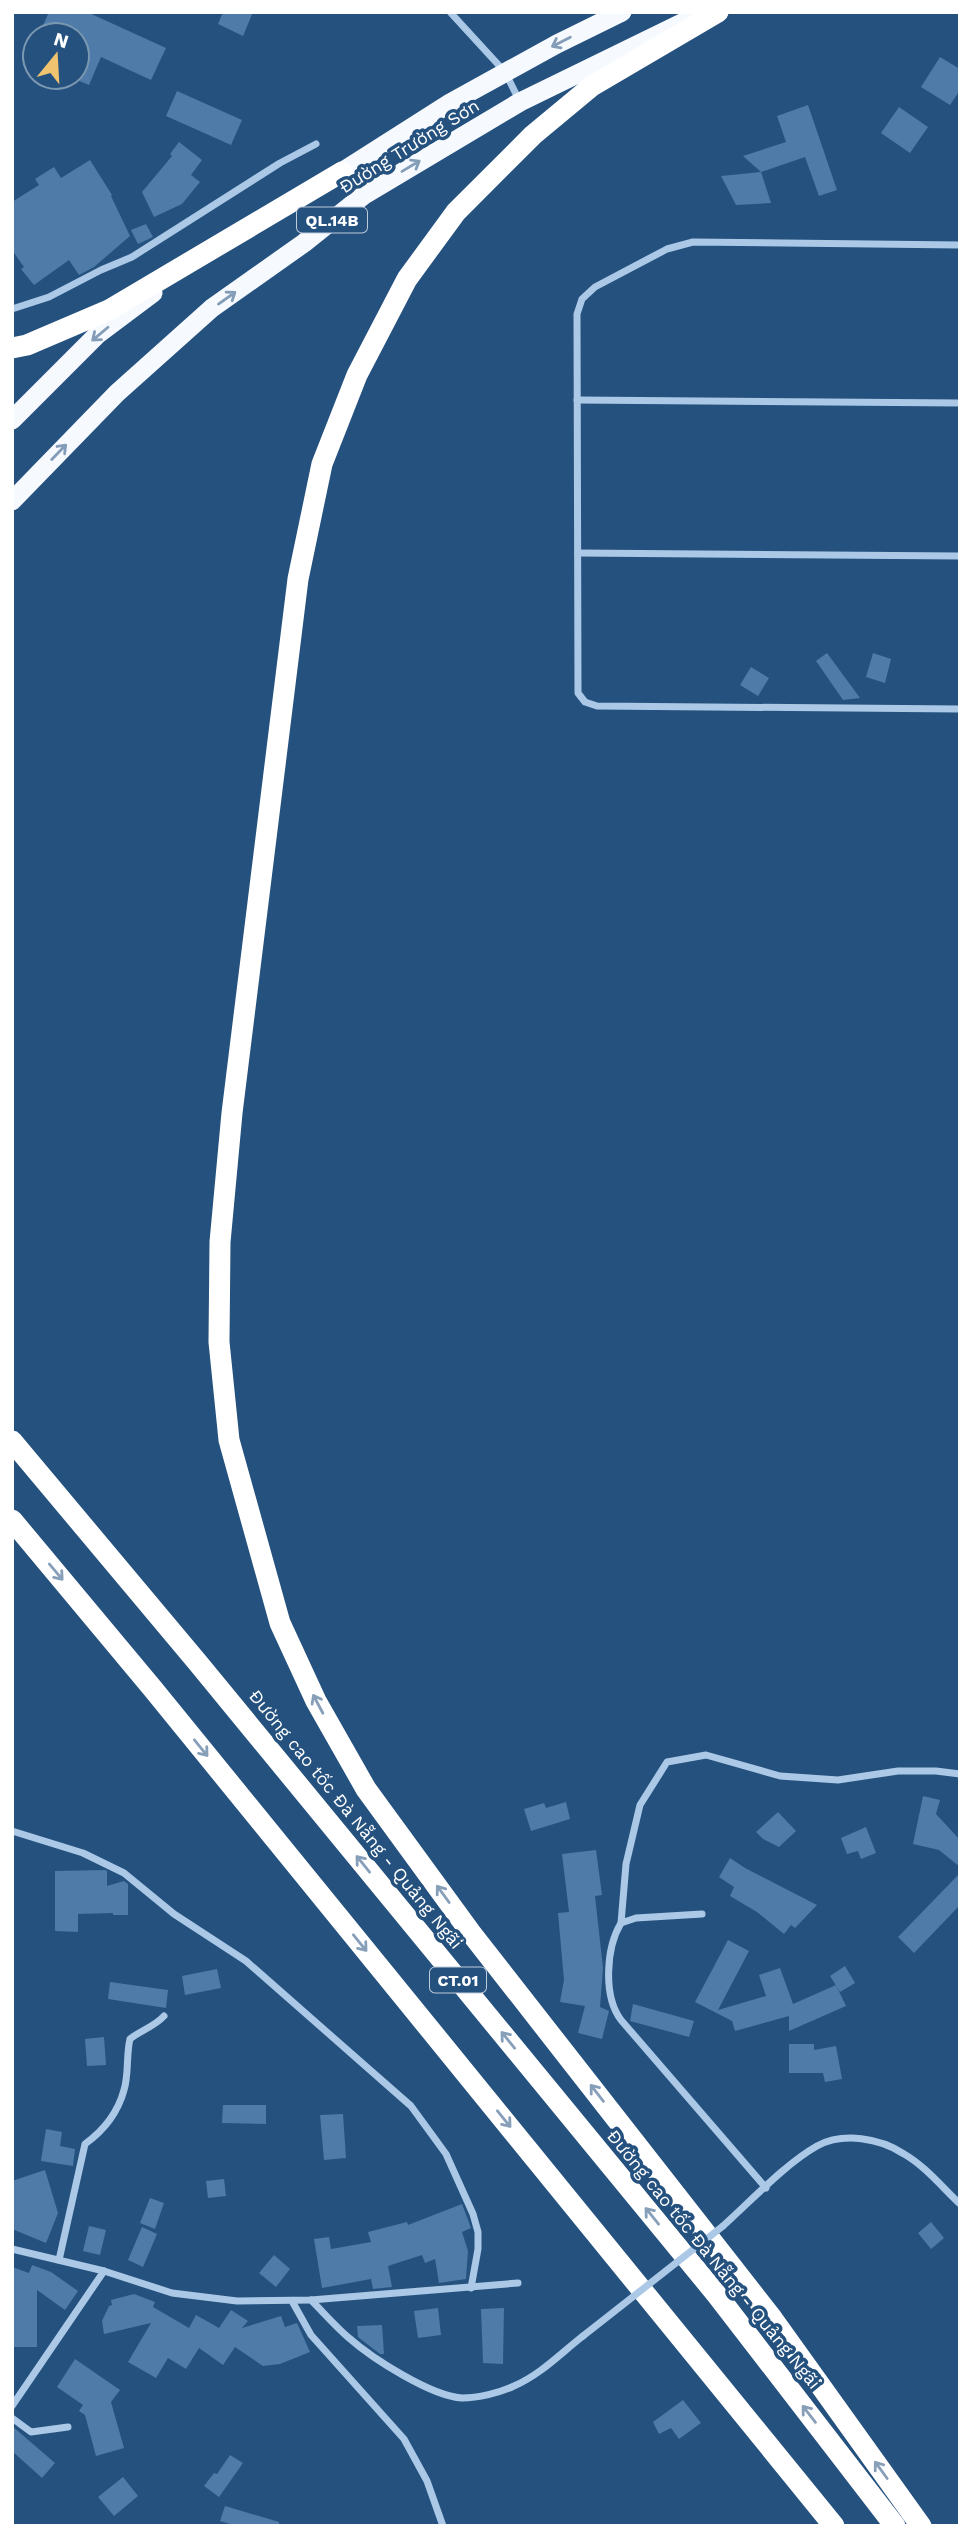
<svg xmlns="http://www.w3.org/2000/svg" width="972" height="2538" font-family="'Work Sans',sans-serif">
	<style>
		.building { fill: #4e7ba7 }
		.lines { fill: none; stroke-linecap: round; stroke-linejoin: round }
		.minor { stroke: #abc9e6; stroke-width: 7 }
		.trunk { stroke: #f6fafe; stroke-width: 19 }
		.motorway { stroke: #fff; stroke-width: 21 }
		.minor-bridge { stroke: #abc9e6; stroke-width: 7 }
		.oneway { stroke: #839db8 }
		.oneway2 { stroke: #879fb9 }
		.labels { text-anchor: middle; dominant-baseline: central; stroke-width: 7; stroke-linejoin: round; paint-order: stroke }
		.shield { fill: #25517f; stroke: #becbd9; stroke-width: 2 }
		.shield-label { font-size: 16px; font-weight: bold; fill: #fff }
		.street-label { font-size: 18px; fill: #fff; stroke: #25517f }
	</style>
	<rect width="100%" height="100%" fill="#25517f"/>
	<g class="building">
		<path d="M 49,12 L 87,12 L 166,48 L 151,80 L 101,57 L 89,85 L 77,80 L 77,35 L 52,35 L 41,30 Z"/>
		<path d="M 223,12 L 253,12 L 243,36 L 218,24 Z"/>
		<path d="M 940,57 L 960,69 L 960,90 L 950,105 L 921,87 Z"/>
		<path d="M 177,91 L 242,120 L 231,145 L 166,116 Z"/>
		<path d="M 808,105 L 837,190 L 819,196 L 805,157 L 761,172 L 743,156 L 786,142 L 777,116 Z"/>
		<path d="M 899,107 L 928,127 L 910,153 L 881,133 Z"/>
		<path d="M 179,142 L 202,160 L 191,175 L 200,182 L 182,204 L 154,217 L 142,192 L 172,156 L 170,154 Z"/>
		<path d="M 90,160 L 112,195 L 111,196 L 130,236 L 94,267 L 79,275 L 69,260 L 34,285 L 21,269 L 24,267 L 12,250 L 12,202 L 39,185 L 35,179 L 54,167 L 61,178 Z"/>
		<path d="M 761,172 L 771,203 L 736,205 L 721,176 Z"/>
		<path d="M 146,224 L 153,237 L 138,244 L 131,230 Z"/>
		<path d="M 827,653 L 860,698 L 843,700 L 816,661 Z"/>
		<path d="M 873,653 L 891,659 L 885,683 L 866,677 Z"/>
		<path d="M 751,667 L 769,678 L 758,696 L 740,685 Z"/>
		<path d="M 923,1796 L 940,1800 L 936,1814 L 960,1840 L 960,1867 L 939,1850 L 913,1844 Z"/>
		<path d="M 566,1802 L 570,1819 L 531,1831 L 524,1809 L 544,1803 L 546,1808 Z"/>
		<path d="M 778,1812 L 796,1831 L 779,1847 L 763,1839 L 756,1832 Z"/>
		<path d="M 866,1827 L 876,1853 L 861,1859 L 858,1851 L 847,1854 L 841,1838 Z"/>
		<path d="M 596,1850 L 602,1895 L 595,1896 L 603,1968 L 600,2007 L 609,2011 L 602,2039 L 578,2033 L 585,2006 L 560,2002 L 564,1980 L 558,1913 L 569,1912 L 562,1854 Z"/>
		<path d="M 730,1858 L 745,1868 L 817,1905 L 795,1928 L 791,1925 L 784,1934 L 757,1912 L 730,1896 L 734,1887 L 719,1877 Z"/>
		<path d="M 105,1870 L 107,1871 L 107,1886 L 124,1881 L 128,1884 L 128,1915 L 113,1915 L 113,1913 L 78,1914 L 78,1932 L 55,1931 L 55,1871 Z"/>
		<path d="M 960,1873 L 960,1905 L 914,1953 L 898,1937 Z"/>
		<path d="M 728,1940 L 749,1951 L 718,2010 L 766,1996 L 759,1975 L 780,1968 L 793,2004 L 836,1985 L 846,2006 L 789,2031 L 789,2016 L 735,2031 L 732,2021 L 695,2002 Z"/>
		<path d="M 845,1966 L 855,1983 L 840,1992 L 830,1976 Z"/>
		<path d="M 217,1969 L 221,1988 L 185,1995 L 182,1976 Z"/>
		<path d="M 110,1982 L 168,1990 L 166,2008 L 108,1999 Z"/>
		<path d="M 633,2004 L 694,2021 L 689,2037 L 630,2021 Z"/>
		<path d="M 104,2037 L 106,2065 L 87,2066 L 85,2039 Z"/>
		<path d="M 789,2044 L 814,2044 L 814,2050 L 836,2046 L 842,2079 L 825,2082 L 823,2073 L 789,2073 Z"/>
		<path d="M 223,2105 L 266,2105 L 266,2124 L 222,2123 Z"/>
		<path d="M 343,2114 L 346,2158 L 324,2160 L 320,2115 Z"/>
		<path d="M 46,2129 L 62,2132 L 60,2146 L 75,2149 L 73,2166 L 41,2161 Z"/>
		<path d="M 45,2170 L 58,2213 L 46,2243 L 12,2229 L 12,2181 Z"/>
		<path d="M 224,2179 L 226,2196 L 208,2198 L 206,2181 Z"/>
		<path d="M 150,2198 L 164,2203 L 155,2229 L 140,2223 Z"/>
		<path d="M 462,2204 L 471,2228 L 462,2232 L 468,2251 L 466,2279 L 439,2283 L 435,2259 L 425,2263 L 422,2255 L 388,2266 L 392,2287 L 373,2289 L 371,2279 L 322,2288 L 314,2239 L 329,2237 L 331,2249 L 371,2242 L 368,2232 L 407,2222 L 408,2225 Z"/>
		<path d="M 931,2222 L 944,2238 L 931,2249 L 918,2233 Z"/>
		<path d="M 89,2226 L 106,2230 L 100,2255 L 83,2251 Z"/>
		<path d="M 142,2227 L 157,2234 L 143,2267 L 128,2260 Z"/>
		<path d="M 274,2255 L 290,2269 L 276,2287 L 259,2273 Z"/>
		<path d="M 32,2265 L 51,2272 L 78,2291 L 65,2310 L 37,2290 L 37,2347 L 12,2347 L 12,2267 L 29,2273 Z"/>
		<path d="M 134,2294 L 155,2302 L 153,2307 L 189,2328 L 196,2315 L 219,2328 L 231,2310 L 248,2321 L 242,2328 L 281,2316 L 285,2327 L 297,2323 L 310,2352 L 280,2364 L 263,2366 L 235,2347 L 223,2365 L 199,2348 L 186,2369 L 168,2358 L 156,2378 L 128,2362 L 151,2323 L 104,2334 L 102,2321 L 109,2306 L 112,2305 L 111,2300 Z"/>
		<path d="M 438,2308 L 441,2335 L 418,2338 L 414,2311 Z"/>
		<path d="M 504,2308 L 503,2364 L 483,2363 L 481,2309 Z"/>
		<path d="M 382,2325 L 384,2354 L 380,2354 L 358,2337 L 357,2326 Z"/>
		<path d="M 75,2359 L 120,2390 L 111,2402 L 124,2448 L 96,2456 L 85,2415 L 79,2411 L 83,2405 L 57,2387 Z"/>
		<path d="M 683,2400 L 701,2423 L 679,2439 L 671,2428 L 659,2434 L 653,2422 Z"/>
		<path d="M 12,2426 L 55,2463 L 42,2478 L 12,2451 Z"/>
		<path d="M 230,2455 L 243,2463 L 219,2497 L 204,2486 L 214,2473 L 217,2474 Z"/>
		<path d="M 123,2477 L 138,2496 L 114,2516 L 98,2497 Z"/>
		<path d="M 225,2506 L 279,2522 L 279,2526 L 237,2526 L 220,2521 Z"/>
	</g>
	<g class="lines">
		<g class="minor">
			<path d="M 450,12 L 505,72 L 520,102"/>
			<path d="M 960,245 L 693,242 L 667,249 L 595,287 L 582,299 L 577,314 L 578,693 L 585,702 L 597,706 L 960,709"/>
			<path d="M 12,309 L 49,297 L 101,270 L 132,257 L 280,163 L 316,144"/>
			<path d="M 577,400 L 960,403"/>
			<path d="M 578,553 L 960,556"/>
			<path d="M 12,1831 L 83,1853 L 124,1873 L 174,1914 L 246,1961 L 411,2106 L 446,2154 L 473,2214 L 478,2232 L 478,2249 L 471,2288"/>
			<path d="M 702,1914 L 636,1918 L 621,1923 C 606,1948 603,1996 621,2020 L 766,2188"/>
			<path d="M 621,1923 L 626,1864 L 640,1805 L 667,1762 L 706,1755 L 780,1776 L 838,1780 L 898,1771 L 936,1771 L 960,1774"/>
			<path d="M 723,2226 C 750,2202 785,2164 817,2146 C 843,2132 880,2138 904,2154 C 925,2166 942,2187 960,2204"/>
			<path d="M 12,2249 L 104,2271 L 172,2293 L 237,2301 L 311,2300 L 518,2283"/>
			<path d="M 59,2260 L 85,2144 C 103,2131 118,2112 124,2090 C 129,2074 126,2055 130,2039 C 141,2030 154,2027 164,2016"/>
			<path d="M 311,2300 C 324,2313 336,2327 349,2338 C 373,2359 431,2396 462,2398 C 478,2398 499,2393 514,2386 C 540,2375 561,2353 583,2336"/>
			<path d="M 292,2301 L 311,2335 L 404,2439 L 427,2481 L 443,2526"/>
			<path d="M 12,2406 L 104,2271"/>
			<path d="M 12,2418 L 31,2432 L 68,2427"/>
		</g>
		<g class="trunk">
			<path d="M 329,180 L 450,103 L 557,44 L 622,12"/>
			<path d="M 12,420 L 97,335 L 153,293"/>
			<path d="M 12,501 L 117,393 L 212,308 L 304,243 L 364,195 L 520,102 L 690,19"/>
		</g>
		<g class="motorway">
			<path d="M 718,12 L 592,86 L 533,135 L 456,212 L 407,279 L 357,375 L 322,464 L 298,579 L 232,1113 L 220,1242 L 219,1342 L 229,1440 L 280,1623 L 316,1701 L 366,1789 L 471,1933 L 772,2318 L 921,2526"/>
			<path d="M 12,348 L 27,345 L 109,310 L 342,172"/>
			<path d="M 12,1441 L 198,1663 L 717,2295 L 895,2526"/>
			<path d="M 12,1520 L 153,1689 L 834,2526"/>
		</g>
		<path class="minor-bridge" d="M 583,2336 L 723,2226"/>
	</g>
	<defs><path id="oneway-shaft" d="M-6 0H5M1.5-3L5.5 0L1.5 3" fill="none" stroke-width="1.6" stroke-linecap="round" stroke-linejoin="round" transform="scale(1.75)"/></defs>
	<g class="oneway">
		<use href="#oneway-shaft" transform="translate(561 42) rotate(153)"/>
		<use href="#oneway-shaft" transform="translate(411 166) rotate(-31)"/>
		<use href="#oneway-shaft" transform="translate(227 298) rotate(-35)"/>
		<use href="#oneway-shaft" transform="translate(100 334) rotate(140)"/>
		<use href="#oneway-shaft" transform="translate(59 452) rotate(-46)"/>
	</g>
	<g class="oneway2">
		<use href="#oneway-shaft" transform="translate(56 1572) rotate(50)"/>
		<use href="#oneway-shaft" transform="translate(318 1704) rotate(-118)"/>
		<use href="#oneway-shaft" transform="translate(201 1748) rotate(51)"/>
		<use href="#oneway-shaft" transform="translate(363 1864) rotate(-129)"/>
		<use href="#oneway-shaft" transform="translate(443 1894) rotate(-126)"/>
		<use href="#oneway-shaft" transform="translate(360 1943) rotate(51)"/>
		<use href="#oneway-shaft" transform="translate(508 2040) rotate(-129)"/>
		<use href="#oneway-shaft" transform="translate(597 2093) rotate(-128)"/>
		<use href="#oneway-shaft" transform="translate(504 2119) rotate(51)"/>
		<use href="#oneway-shaft" transform="translate(652 2216) rotate(-129)"/>
		<use href="#oneway-shaft" transform="translate(809 2414) rotate(-128)"/>
		<use href="#oneway-shaft" transform="translate(881 2470) rotate(-126)"/>
	</g>
	<g class="labels">
		<g class="shield">
			<rect x="297" y="207.5" width="70" height="25" rx="5"/>
			<rect x="430" y="1967.5" width="56" height="25" rx="5"/>
		</g>
		<g class="shield-label">
			<text x="332" y="220">QL.14B</text>
			<text x="458" y="1980">CT.01</text>
		</g>
		<g class="street-label">
			<text transform="translate(409 146) rotate(-32)">Đường Trường Sơn</text>
			<text transform="translate(356 1819) rotate(51)">Đường cao tốc Đà Nẵng - Quảng Ngãi</text>
			<text transform="translate(714 2259) rotate(51)">Đường cao tốc Đà Nẵng - Quảng Ngãi</text>
		</g>
	</g>
	<rect width="972" height="2538" fill="none" stroke="#ffffff" stroke-width="28"/>
	<g transform="translate(56 56) rotate(18)"><circle r="33" fill="#25517f" stroke="#7c97b2" stroke-width="2"/>
	<path d="M0-5L12 26L0 18L-12 26Z" fill="#efc370"/>
	<text y="-10" font-size="19" font-weight="bold" text-anchor="middle" fill="#ffffff">N</text>
	</g>
</svg>
